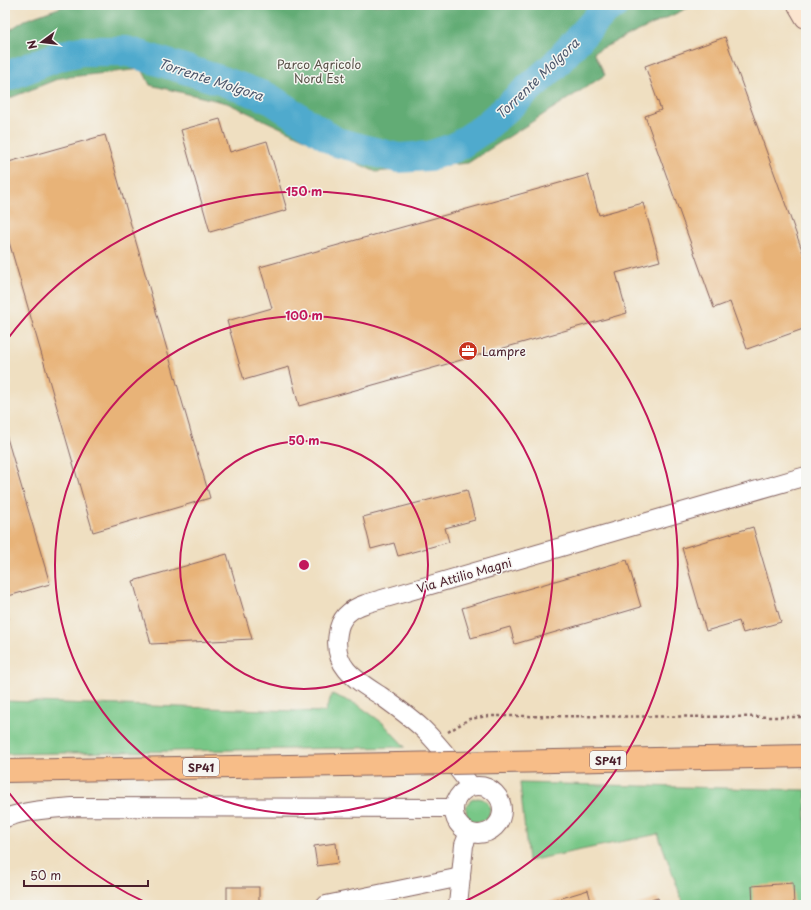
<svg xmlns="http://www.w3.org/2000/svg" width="811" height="910" font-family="'Playpen Sans',sans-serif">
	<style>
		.green { fill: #78c787; stroke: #617359 }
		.forest { fill: #62ac74; stroke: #566650 }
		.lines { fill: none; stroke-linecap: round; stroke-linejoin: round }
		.river { stroke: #4faacd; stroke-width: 30 }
		.building { fill: #e8b378 }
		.minor-casing { stroke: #846260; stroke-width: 20 }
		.secondary-casing { stroke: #846260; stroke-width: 24 }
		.primary-casing { stroke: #846260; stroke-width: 24 }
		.path { stroke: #846260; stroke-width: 2.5; stroke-dasharray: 3 3; stroke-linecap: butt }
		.minor { stroke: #fff; stroke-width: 18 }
		.secondary { stroke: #fce5cf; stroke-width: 22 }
		.primary { stroke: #f7bd88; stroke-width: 22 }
		.rail { stroke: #4a1f2b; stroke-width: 3; stroke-dasharray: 6 3; stroke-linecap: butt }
		.primary-bridge-casing { stroke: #846260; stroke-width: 24; stroke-linecap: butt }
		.primary-bridge { stroke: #f7bd88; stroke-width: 22 }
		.ring { fill: none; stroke: #c2185b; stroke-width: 2 }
		.labels { text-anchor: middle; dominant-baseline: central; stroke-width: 3; stroke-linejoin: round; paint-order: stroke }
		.shield { fill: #f6f6f2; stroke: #7e6067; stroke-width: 1 }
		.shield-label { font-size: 11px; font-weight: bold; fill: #4a1f2b }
		.park-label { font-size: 12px; fill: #585147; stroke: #f6f6f2 }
		.poi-label { font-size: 12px; fill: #4a1f2b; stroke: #f6f6f2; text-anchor: start }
		.street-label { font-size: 12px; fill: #4a1f2b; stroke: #f6f6f2 }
		.water-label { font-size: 13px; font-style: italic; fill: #4c576c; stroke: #f6f6f2 }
		.centre { fill: #c2185b; stroke: #f6f6f2; stroke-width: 2 }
		.ring-label { font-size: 12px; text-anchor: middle; font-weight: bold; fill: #c2185b; stroke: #f6f6f2; stroke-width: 3; stroke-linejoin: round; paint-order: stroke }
	</style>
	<rect width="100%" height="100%" fill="#f6f6f2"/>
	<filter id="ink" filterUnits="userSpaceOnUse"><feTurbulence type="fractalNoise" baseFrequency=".025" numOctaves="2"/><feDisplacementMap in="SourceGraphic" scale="8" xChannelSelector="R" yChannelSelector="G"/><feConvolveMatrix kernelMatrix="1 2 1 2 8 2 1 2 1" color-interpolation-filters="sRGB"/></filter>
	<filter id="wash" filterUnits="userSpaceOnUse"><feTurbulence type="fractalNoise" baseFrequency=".012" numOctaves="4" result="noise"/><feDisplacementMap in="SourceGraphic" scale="16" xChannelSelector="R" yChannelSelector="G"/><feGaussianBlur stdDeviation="0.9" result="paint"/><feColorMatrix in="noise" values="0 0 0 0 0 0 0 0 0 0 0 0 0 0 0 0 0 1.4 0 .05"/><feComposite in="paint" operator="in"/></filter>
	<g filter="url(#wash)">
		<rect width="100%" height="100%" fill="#efdfc1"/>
		<g class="green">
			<path d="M 332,694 L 358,705 L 383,723 L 405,747 L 5,754 L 5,701 L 325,712 Z"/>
			<path d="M 520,783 L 806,790 L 806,905 L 684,905 L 658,834 L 528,861 Z"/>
			<circle cx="478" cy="810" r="12"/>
		</g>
		<path class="forest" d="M 67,5 L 694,5 L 594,52 L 605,75 L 468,163 L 376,172 L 227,103 L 150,85 L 142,69 L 60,78 L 5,100 L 5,33 L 25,20 Z"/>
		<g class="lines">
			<path class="river" d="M 5,77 L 59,56 L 81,51 L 126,51 L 223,81 L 269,98 L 336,142 L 398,158 L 429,156 L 456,147 L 483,129 L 553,67 L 603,12 L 614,5"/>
		</g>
		<g id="blocks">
			<g class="building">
				<path d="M 725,37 L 806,261 L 806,328 L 747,349 L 730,302 L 714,308 L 645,116 L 661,110 L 645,66 Z"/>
				<path d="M 220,119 L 230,152 L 267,141 L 287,210 L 210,232 L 181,130 Z"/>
				<path d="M 105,135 L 210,498 L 93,532 L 5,228 L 5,163 Z"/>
				<path d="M 588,175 L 599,215 L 643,203 L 660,261 L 616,273 L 627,313 L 299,406 L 289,367 L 244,380 L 227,321 L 272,308 L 260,267 Z"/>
				<path d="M 5,431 L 50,584 L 5,597 Z"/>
				<path d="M 467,490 L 475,520 L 445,528 L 449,542 L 398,556 L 394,543 L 371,549 L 363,517 Z"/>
				<path d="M 753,527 L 781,622 L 743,633 L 739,621 L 706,631 L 682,548 Z"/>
				<path d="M 227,554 L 252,639 L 151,644 L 133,581 Z"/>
				<path d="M 627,560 L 641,607 L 515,644 L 510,627 L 471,638 L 462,608 Z"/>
				<path d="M 5,607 L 9,619 L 5,620 Z"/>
				<path d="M 336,843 L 338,863 L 317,866 L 314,846 Z"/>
				<path d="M 793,883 L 794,905 L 753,905 L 752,886 Z"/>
				<rect x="227" y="887" width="32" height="18"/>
				<path d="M 588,890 L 592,905 L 550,905 L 549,902 Z"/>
				<path d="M 658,898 L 660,905 L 635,905 Z"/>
			</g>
		</g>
	</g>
	<g filter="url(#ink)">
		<use href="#blocks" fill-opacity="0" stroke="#846260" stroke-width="1"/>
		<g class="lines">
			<g class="minor-casing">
				<g id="minor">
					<circle cx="478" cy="810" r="24"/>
					<path d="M 471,786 C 455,766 440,745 422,728 C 409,716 395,706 381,696 C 356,680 332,667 338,633 C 340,617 350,609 365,604 L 806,476"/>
					<path d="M 5,818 C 27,810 50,809 73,807 L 453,808"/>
					<path d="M 326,905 L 461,877"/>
					<path d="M 458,905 L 464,845 L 469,832"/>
				</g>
			</g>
			<g class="secondary-casing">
				<path id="secondary" d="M 799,5 L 806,17"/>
			</g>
			<g class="primary-casing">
				<g id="primary">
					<path d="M 502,762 L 806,756"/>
					<path d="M 5,771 L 397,764"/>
				</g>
			</g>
			<path class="path" d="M 448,732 L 469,719 L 489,716 L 806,717"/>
			<use href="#minor" class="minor"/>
			<use href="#secondary" class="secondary"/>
			<use href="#primary" class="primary"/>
			<path class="rail" d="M 5,903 L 8,905"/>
			<g class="primary-bridge-casing">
				<path id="primary-bridge" d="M 397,764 L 502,762"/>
			</g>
			<use href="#primary-bridge" class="primary-bridge"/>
		</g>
	</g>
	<g class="ring">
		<circle cx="304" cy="565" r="124"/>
		<circle cx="304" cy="565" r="249"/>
		<path d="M149 904A373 373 0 0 1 6 789M6 341A373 373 0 1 1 459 904"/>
	</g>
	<defs>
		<g id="office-disc" transform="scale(1)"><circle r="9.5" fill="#c8321e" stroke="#f6f6f2"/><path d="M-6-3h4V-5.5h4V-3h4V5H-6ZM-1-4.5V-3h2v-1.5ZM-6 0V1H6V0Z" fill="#fff"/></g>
	</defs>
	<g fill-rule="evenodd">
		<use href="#office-disc" x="468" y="351"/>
	</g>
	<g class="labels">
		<g class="shield">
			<rect x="590" y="751" width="36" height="18" rx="3"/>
			<rect x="183" y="758" width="36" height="18" rx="3"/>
		</g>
		<g class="shield-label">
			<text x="608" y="760">SP41</text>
			<text x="201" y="767">SP41</text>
		</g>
		<g class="park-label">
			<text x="319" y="64">Parco Agricolo<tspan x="319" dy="14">Nord Est</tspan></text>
		</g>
		<g class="poi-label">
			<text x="482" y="351">Lampre</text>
		</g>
		<g class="street-label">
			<text transform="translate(464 575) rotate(-16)">Via Attilio Magni</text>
		</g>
		<g class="water-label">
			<text transform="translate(537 78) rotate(-44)">Torrente Molgora</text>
			<text transform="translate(211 79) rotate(18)">Torrente Molgora</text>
		</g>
	</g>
	<circle cx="304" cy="565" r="6" class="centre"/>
	<g class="ring-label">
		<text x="304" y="196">150 m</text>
		<text x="304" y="320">100 m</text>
		<text x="304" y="445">50 m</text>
	</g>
	<rect width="811" height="910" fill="none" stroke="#f6f6f2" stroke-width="20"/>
	<g transform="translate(42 42) rotate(255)" stroke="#f6f6f2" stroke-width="3" paint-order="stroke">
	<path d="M0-3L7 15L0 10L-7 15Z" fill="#4a1f2b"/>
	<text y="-6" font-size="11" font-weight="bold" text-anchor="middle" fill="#4a1f2b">N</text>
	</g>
	<path d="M24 880v6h124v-6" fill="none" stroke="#4a1f2b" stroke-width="2"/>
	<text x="30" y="880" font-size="12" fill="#4a1f2b" stroke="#f6f6f2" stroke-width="3" paint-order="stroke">50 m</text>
</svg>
